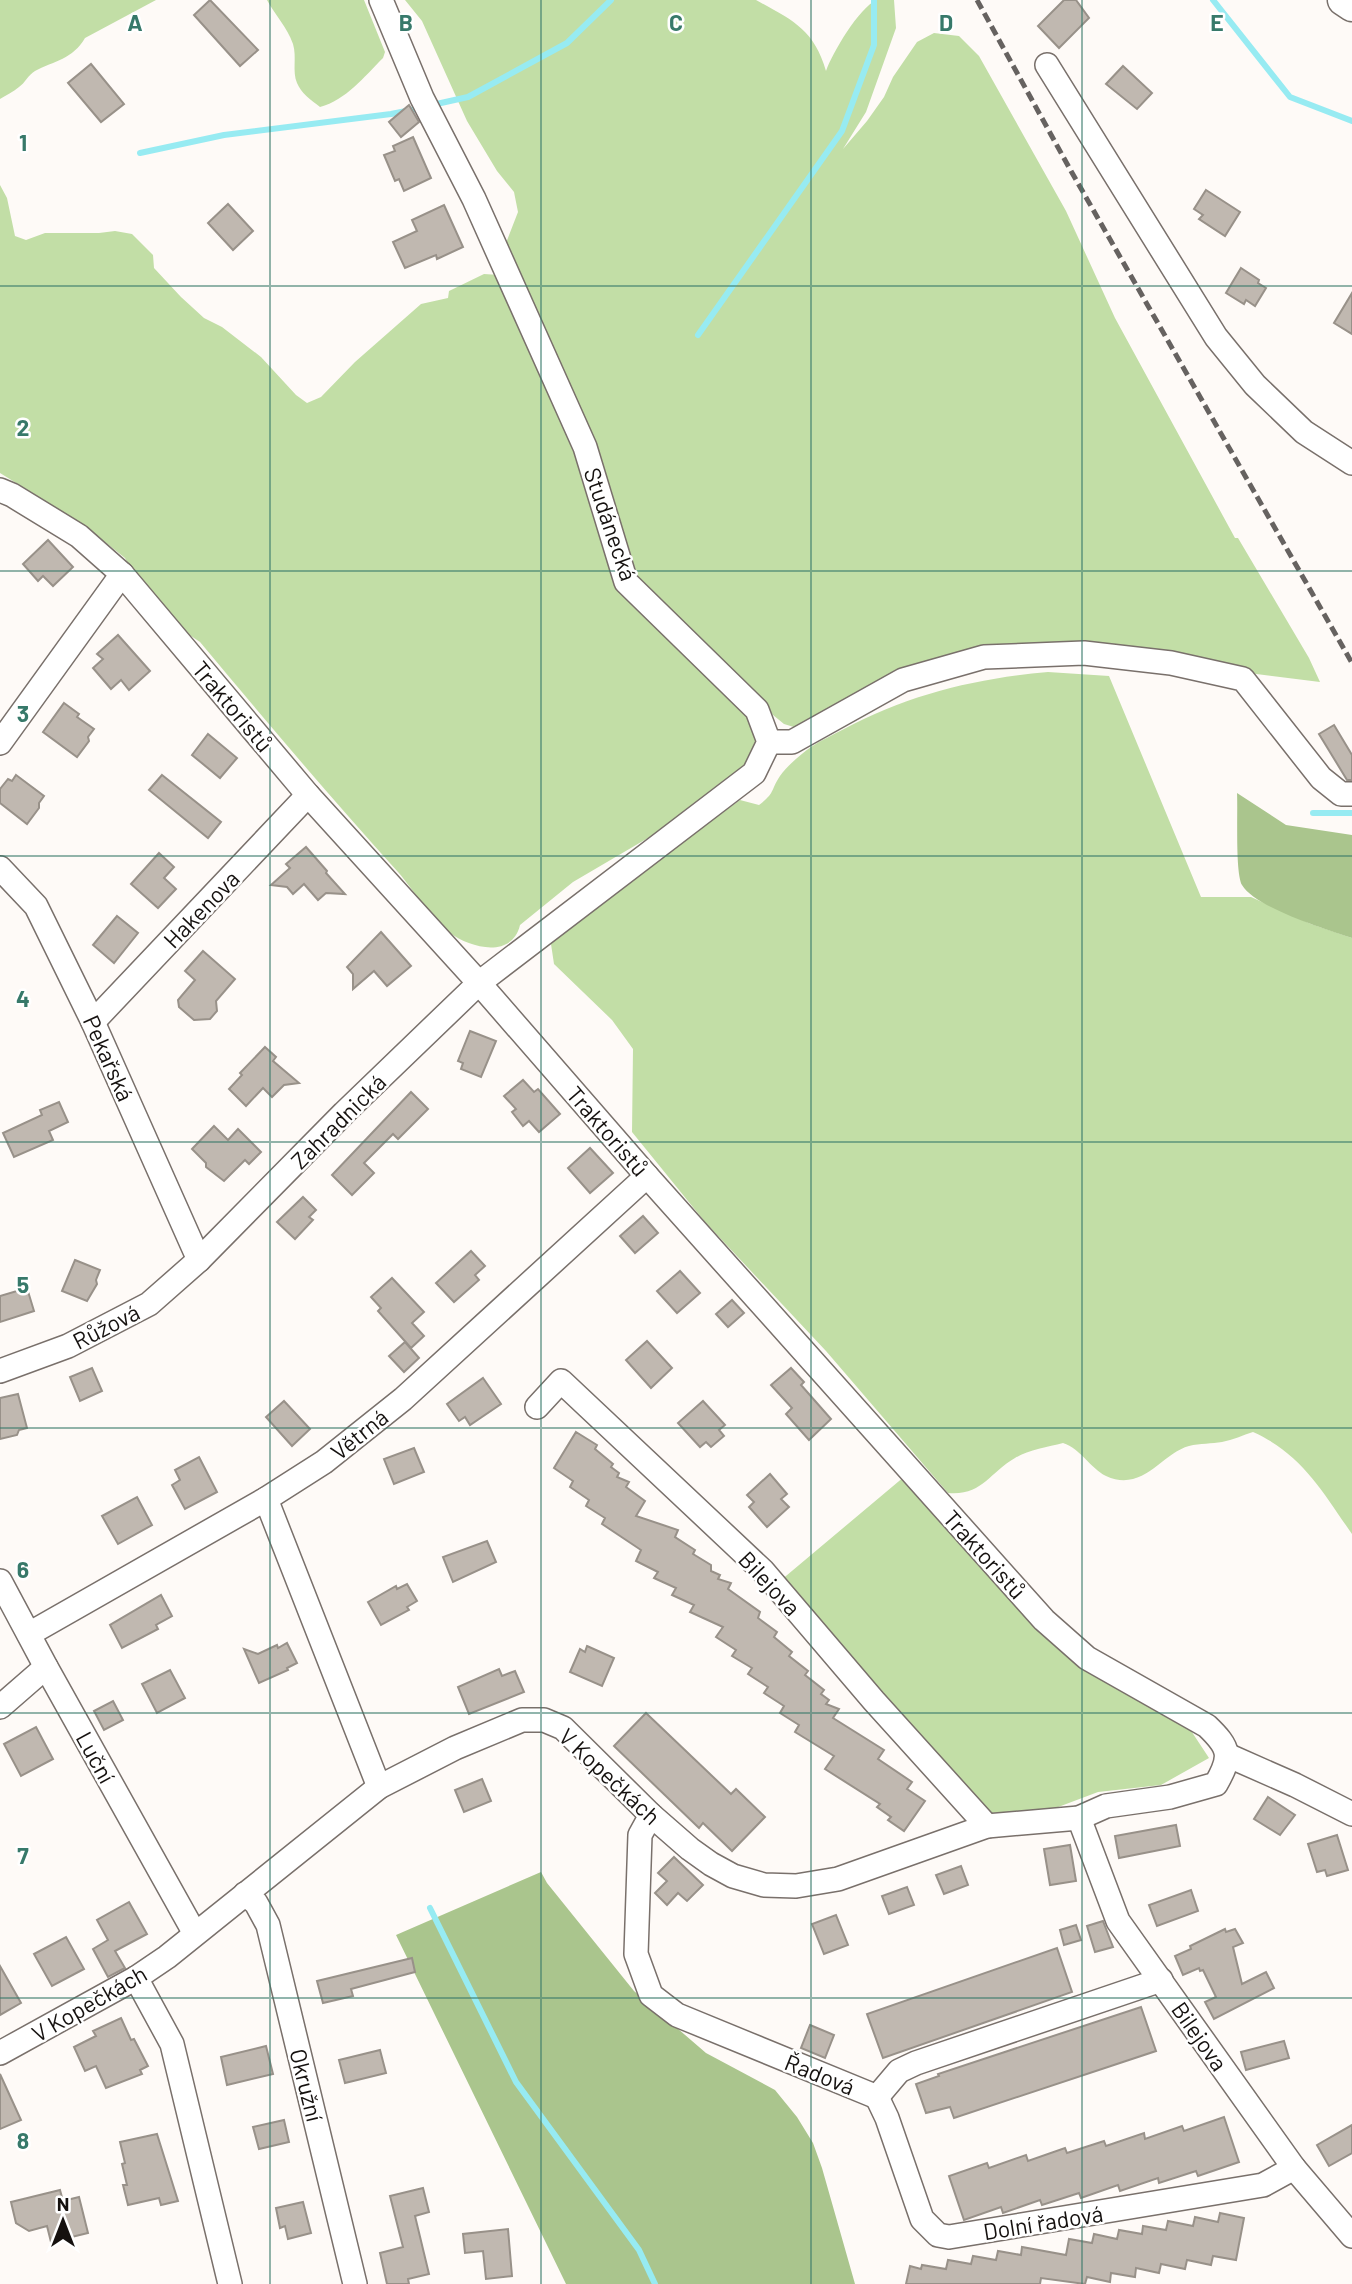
<svg xmlns="http://www.w3.org/2000/svg" width="1352" height="2284" font-family="Barlow,sans-serif">
	<style>
		.green { fill: #c2dea6 }
		.forest { fill: #aac58d }
		.lines { fill: none; stroke-linecap: round; stroke-linejoin: round }
		.stream { stroke: #97ebf2; stroke-width: 6 }
		.building { fill: #c0b8b0; stroke: #989189; stroke-width: 2 }
		.minor-casing { stroke: #79706b; stroke-width: 26 }
		.major-casing { stroke: #79706b; stroke-width: 33 }
		.minor { stroke: #fff; stroke-width: 23 }
		.major { stroke: #fff; stroke-width: 30 }
		.rail { stroke: #666260; stroke-width: 5; stroke-dasharray: 10 5; stroke-linecap: butt }
		.grid { fill: none; stroke: #37796a; stroke-width: 2; stroke-opacity: 0.55 }
		.labels { text-anchor: middle; dominant-baseline: central; stroke-width: 5; stroke-linejoin: round; paint-order: stroke }
		.street-label { font-size: 23px; fill: #15110f; stroke: #fff }
		.grid-label { font-size: 23px; text-anchor: middle; font-weight: bold; fill: #37796a; stroke: #fff; stroke-width: 5; stroke-linejoin: round; paint-order: stroke }
	</style>
	<rect width="100%" height="100%" fill="#fefaf7"/>
	<g class="green">
		<path d="M 0,0 L 156,0 L 85,38 C 73,59 54,61 35,71 C 28,75 25,83 19,87 C 13,92 6,95 0,99 Z"/>
		<path d="M 267,0 L 364,0 L 385,52 L 383,58 C 364,77 346,100 320,107 C 311,100 301,93 297,83 C 292,71 297,57 293,44 C 287,27 275,15 267,0 Z"/>
		<path d="M 405,0 L 756,0 C 792,20 814,29 826,71 C 832,54 859,7 877,0 C 881,0 889,0 894,0 L 896,28 L 866,112 L 843,149 L 867,121 L 884,97 L 893,77 L 917,42 L 934,33 L 959,36 L 979,56 L 1066,211 L 1115,318 L 1235,538 L 1238,538 L 1309,658 L 1320,682 L 1233,671 L 974,655 L 797,728 L 784,724 L 773,715 L 713,651 L 658,603 L 632,568 L 611,489 L 570,385 L 506,243 L 518,212 L 514,192 L 497,171 L 467,121 L 422,21 Z"/>
		<path d="M 0,185 L 7,198 L 15,236 L 26,240 L 45,233 L 99,233 L 115,231 L 132,234 L 153,255 L 154,268 L 181,297 L 204,318 L 222,327 L 261,357 L 296,395 L 307,403 L 321,397 L 355,362 L 421,304 L 448,298 L 449,291 L 484,274 L 499,275 L 590,485 L 617,574 L 750,716 C 756,732 757,743 753,760 L 665,828 L 573,882 L 520,925 C 512,959 470,948 450,933 C 432,921 413,889 398,872 C 330,797 265,720 200,642 L 188,634 L 133,574 L 125,558 L 81,523 L 0,473 Z"/>
		<path d="M 1048,672 L 1109,676 L 1201,897 L 1251,897 L 1311,924 L 1352,938 L 1352,1534 C 1322,1491 1302,1454 1253,1432 C 1243,1435 1233,1440 1222,1442 C 1212,1444 1200,1443 1189,1446 C 1162,1453 1143,1493 1106,1476 C 1090,1468 1081,1449 1063,1443 C 1048,1447 1028,1450 1015,1458 C 989,1473 982,1496 948,1493 L 826,1351 L 705,1222 L 632,1132 L 633,1049 L 612,1020 L 554,964 L 551,944 L 555,934 L 740,800 L 759,805 C 776,792 770,791 780,776 C 787,766 801,754 811,747 C 821,740 833,735 844,729 C 907,695 976,678 1048,672 Z"/>
		<path d="M 911,1471 L 1088,1665 L 1182,1717 L 1209,1758 L 1161,1785 L 1098,1792 L 1037,1815 L 992,1813 L 780,1581 Z"/>
	</g>
	<g class="forest">
		<path d="M 1237,793 L 1286,825 L 1352,835 L 1352,938 C 1325,929 1256,908 1242,885 C 1235,872 1238,811 1237,793 Z"/>
		<path d="M 541,1872 L 547,1883 L 634,1991 L 706,2053 L 775,2090 L 797,2117 L 813,2143 L 822,2168 L 855,2284 L 566,2284 L 396,1935 Z"/>
	</g>
	<g class="lines">
		<g class="stream">
			<path d="M 1213,0 L 1290,97 L 1352,121"/>
			<path d="M 432,105 L 468,97 L 567,43 L 611,0"/>
			<path d="M 140,153 L 224,135 L 391,114 L 421,108"/>
			<path d="M 698,335 L 842,131 L 874,45 L 874,0"/>
			<path d="M 1313,813 L 1352,813"/>
			<path d="M 430,1908 L 516,2082 L 639,2250 L 655,2284"/>
		</g>
	</g>
	<g class="building">
		<path d="M 210,0 L 258,50 L 240,66 L 194,15 Z"/>
		<path d="M 1064,0 L 1076,0 L 1089,18 L 1059,48 L 1038,26 Z"/>
		<path d="M 91,64 L 124,104 L 101,122 L 68,83 Z"/>
		<path d="M 1123,66 L 1152,93 L 1137,109 L 1106,84 Z"/>
		<path d="M 409,105 L 419,122 L 401,137 L 389,122 Z"/>
		<path d="M 413,137 L 431,178 L 404,191 L 399,179 L 395,181 L 384,155 L 395,151 L 393,146 Z"/>
		<path d="M 1206,190 L 1240,212 L 1225,236 L 1199,219 L 1203,215 L 1194,209 Z"/>
		<path d="M 228,204 L 253,231 L 233,250 L 208,223 Z"/>
		<path d="M 444,205 L 463,247 L 437,259 L 436,255 L 405,268 L 393,242 L 417,231 L 412,220 Z"/>
		<path d="M 1241,268 L 1259,280 L 1258,283 L 1266,288 L 1255,306 L 1246,300 L 1244,304 L 1226,293 Z"/>
		<path d="M 1352,293 L 1352,334 L 1334,323 Z"/>
		<path d="M 48,540 L 73,567 L 53,586 L 43,576 L 38,581 L 23,564 Z"/>
		<path d="M 118,635 L 150,671 L 129,690 L 121,680 L 111,689 L 93,668 L 103,659 L 97,654 Z"/>
		<path d="M 64,703 L 79,714 L 77,717 L 94,729 L 88,737 L 89,741 L 77,757 L 43,732 Z"/>
		<path d="M 1334,725 L 1352,755 L 1352,780 L 1347,780 L 1319,734 Z"/>
		<path d="M 208,734 L 237,758 L 220,778 L 192,755 Z"/>
		<path d="M 16,775 L 44,796 L 39,803 L 39,808 L 27,824 L 0,803 L 0,789 L 8,779 L 12,781 Z"/>
		<path d="M 162,775 L 221,822 L 208,838 L 149,790 Z"/>
		<path d="M 306,847 L 327,871 L 326,873 L 345,894 L 326,893 L 318,900 L 304,884 L 293,894 L 287,887 L 271,885 L 290,868 L 286,864 Z"/>
		<path d="M 159,853 L 174,867 L 164,878 L 176,889 L 158,908 L 131,884 Z"/>
		<path d="M 117,916 L 138,933 L 114,963 L 93,945 Z"/>
		<path d="M 381,932 L 411,966 L 387,986 L 374,971 L 353,989 L 353,974 L 347,967 Z"/>
		<path d="M 203,951 L 235,979 L 216,1001 L 217,1011 L 210,1019 L 194,1020 L 179,1007 L 178,1000 L 195,980 L 185,971 Z"/>
		<path d="M 470,1031 L 496,1041 L 481,1077 L 461,1069 L 463,1063 L 458,1061 Z"/>
		<path d="M 265,1047 L 276,1057 L 273,1061 L 299,1083 L 284,1085 L 272,1097 L 263,1088 L 246,1106 L 229,1089 L 242,1075 L 240,1073 Z"/>
		<path d="M 523,1080 L 534,1092 L 538,1089 L 560,1114 L 539,1132 L 529,1121 L 523,1126 L 512,1112 L 516,1109 L 504,1096 Z"/>
		<path d="M 411,1092 L 428,1109 L 398,1139 L 393,1134 L 364,1163 L 374,1173 L 352,1195 L 332,1175 Z"/>
		<path d="M 59,1102 L 68,1122 L 49,1131 L 53,1140 L 14,1157 L 3,1133 L 42,1115 L 40,1110 Z"/>
		<path d="M 214,1126 L 228,1140 L 238,1129 L 261,1152 L 249,1164 L 245,1160 L 224,1181 L 206,1167 L 206,1163 L 192,1149 Z"/>
		<path d="M 590,1148 L 613,1173 L 590,1193 L 568,1168 Z"/>
		<path d="M 303,1197 L 316,1210 L 309,1217 L 313,1220 L 295,1239 L 277,1222 Z"/>
		<path d="M 643,1216 L 658,1233 L 635,1253 L 620,1236 Z"/>
		<path d="M 471,1251 L 485,1266 L 475,1275 L 479,1280 L 454,1302 L 436,1283 Z"/>
		<path d="M 75,1260 L 100,1270 L 96,1280 L 97,1284 L 87,1301 L 62,1291 Z"/>
		<path d="M 680,1271 L 700,1293 L 677,1313 L 657,1291 Z"/>
		<path d="M 392,1278 L 424,1312 L 412,1323 L 424,1336 L 411,1348 L 378,1311 L 381,1308 L 371,1297 Z"/>
		<path d="M 27,1288 L 34,1311 L 0,1322 L 0,1296 Z"/>
		<path d="M 732,1300 L 744,1313 L 728,1327 L 716,1314 Z"/>
		<path d="M 647,1341 L 672,1368 L 651,1388 L 626,1360 Z"/>
		<path d="M 405,1342 L 419,1358 L 404,1372 L 389,1356 Z"/>
		<path d="M 92,1368 L 102,1391 L 80,1401 L 70,1377 Z"/>
		<path d="M 791,1368 L 804,1382 L 801,1385 L 831,1419 L 809,1440 L 786,1414 L 792,1408 L 771,1385 Z"/>
		<path d="M 483,1378 L 501,1404 L 470,1425 L 465,1417 L 459,1421 L 447,1404 Z"/>
		<path d="M 18,1394 L 27,1428 L 19,1430 L 17,1435 L 0,1439 L 0,1398 Z"/>
		<path d="M 284,1401 L 310,1429 L 292,1446 L 266,1417 Z"/>
		<path d="M 703,1401 L 725,1425 L 719,1430 L 724,1436 L 711,1447 L 706,1442 L 700,1447 L 678,1423 Z"/>
		<path d="M 576,1432 L 597,1445 L 595,1449 L 613,1464 L 611,1467 L 619,1473 L 617,1477 L 629,1482 L 626,1487 L 645,1501 L 636,1516 L 678,1530 L 675,1537 L 695,1550 L 693,1554 L 711,1565 L 711,1571 L 720,1575 L 718,1579 L 731,1583 L 728,1589 L 760,1612 L 758,1618 L 777,1632 L 774,1637 L 792,1652 L 789,1656 L 808,1671 L 805,1675 L 824,1690 L 821,1694 L 829,1700 L 826,1704 L 839,1709 L 833,1718 L 884,1750 L 878,1759 L 912,1782 L 907,1789 L 925,1801 L 904,1831 L 888,1820 L 891,1817 L 877,1807 L 880,1804 L 825,1769 L 834,1756 L 795,1732 L 799,1725 L 780,1713 L 784,1706 L 764,1693 L 768,1687 L 748,1674 L 752,1668 L 732,1656 L 736,1650 L 716,1637 L 723,1627 L 690,1612 L 694,1605 L 672,1595 L 676,1588 L 654,1578 L 658,1572 L 636,1561 L 641,1550 L 602,1524 L 605,1518 L 586,1506 L 589,1500 L 570,1487 L 573,1481 L 554,1468 Z"/>
		<path d="M 414,1448 L 424,1472 L 394,1484 L 384,1459 Z"/>
		<path d="M 199,1457 L 217,1492 L 185,1509 L 172,1485 L 180,1480 L 175,1470 Z"/>
		<path d="M 770,1474 L 787,1494 L 781,1499 L 789,1507 L 767,1527 L 749,1507 L 754,1502 L 747,1495 Z"/>
		<path d="M 137,1497 L 152,1525 L 118,1544 L 102,1516 Z"/>
		<path d="M 487,1541 L 496,1562 L 453,1582 L 443,1557 Z"/>
		<path d="M 407,1584 L 417,1601 L 407,1607 L 409,1610 L 381,1625 L 368,1602 L 396,1586 L 397,1589 Z"/>
		<path d="M 161,1595 L 172,1616 L 156,1625 L 158,1629 L 122,1648 L 110,1625 Z"/>
		<path d="M 287,1643 L 297,1663 L 287,1668 L 288,1670 L 259,1683 L 244,1649 L 258,1654 L 277,1645 L 278,1648 Z"/>
		<path d="M 587,1646 L 614,1658 L 602,1686 L 570,1672 L 580,1649 L 585,1652 Z"/>
		<path d="M 499,1669 L 502,1676 L 515,1671 L 524,1692 L 469,1714 L 458,1687 Z"/>
		<path d="M 170,1670 L 185,1698 L 157,1713 L 142,1684 Z"/>
		<path d="M 113,1701 L 123,1720 L 104,1730 L 94,1711 Z"/>
		<path d="M 646,1713 L 731,1794 L 736,1789 L 765,1817 L 732,1851 L 703,1823 L 699,1828 L 614,1746 Z"/>
		<path d="M 36,1727 L 53,1759 L 21,1776 L 4,1744 Z"/>
		<path d="M 482,1779 L 491,1801 L 464,1812 L 455,1790 Z"/>
		<path d="M 1268,1797 L 1295,1815 L 1280,1835 L 1254,1819 Z"/>
		<path d="M 1176,1825 L 1180,1846 L 1119,1858 L 1115,1836 Z"/>
		<path d="M 1337,1835 L 1348,1870 L 1327,1876 L 1325,1870 L 1317,1872 L 1308,1844 Z"/>
		<path d="M 1070,1845 L 1076,1881 L 1050,1885 L 1044,1849 Z"/>
		<path d="M 674,1857 L 703,1885 L 687,1901 L 678,1893 L 667,1905 L 655,1893 L 667,1881 L 658,1873 Z"/>
		<path d="M 961,1866 L 968,1885 L 944,1894 L 936,1875 Z"/>
		<path d="M 907,1887 L 914,1905 L 889,1914 L 882,1896 Z"/>
		<path d="M 1191,1890 L 1198,1911 L 1157,1926 L 1149,1905 Z"/>
		<path d="M 129,1902 L 147,1934 L 115,1951 L 125,1968 L 108,1977 L 93,1949 L 108,1940 L 97,1920 Z"/>
		<path d="M 836,1915 L 848,1945 L 824,1954 L 812,1924 Z"/>
		<path d="M 1103,1921 L 1113,1947 L 1095,1952 L 1087,1926 Z"/>
		<path d="M 1076,1925 L 1081,1940 L 1064,1945 L 1060,1930 Z"/>
		<path d="M 1225,1929 L 1226,1932 L 1235,1929 L 1243,1943 L 1233,1947 L 1242,1984 L 1266,1972 L 1274,1988 L 1214,2019 L 1205,2002 L 1216,1997 L 1203,1970 L 1200,1971 L 1199,1968 L 1183,1975 L 1175,1956 L 1191,1949 L 1190,1946 Z"/>
		<path d="M 66,1937 L 84,1969 L 52,1986 L 34,1954 Z"/>
		<path d="M 1057,1948 L 1072,1992 L 883,2058 L 867,2014 Z"/>
		<path d="M 412,1958 L 415,1972 L 351,1989 L 353,1996 L 323,2003 L 317,1981 Z"/>
		<path d="M 0,1966 L 21,2003 L 0,2015 Z"/>
		<path d="M 1141,2007 L 1156,2051 L 954,2118 L 950,2107 L 926,2113 L 916,2084 L 939,2076 L 938,2074 Z"/>
		<path d="M 121,2018 L 131,2040 L 134,2039 L 148,2066 L 140,2070 L 142,2074 L 106,2088 L 96,2066 L 85,2071 L 74,2047 L 96,2036 L 93,2031 Z"/>
		<path d="M 810,2025 L 834,2035 L 825,2058 L 801,2048 Z"/>
		<path d="M 1284,2041 L 1289,2058 L 1246,2070 L 1241,2052 Z"/>
		<path d="M 266,2046 L 273,2074 L 227,2085 L 221,2057 Z"/>
		<path d="M 380,2050 L 386,2073 L 345,2083 L 339,2060 Z"/>
		<path d="M 0,2074 L 21,2120 L 0,2129 Z"/>
		<path d="M 1224,2117 L 1239,2162 L 1198,2176 L 1196,2171 L 1159,2183 L 1158,2178 L 1120,2191 L 1118,2185 L 1081,2198 L 1079,2193 L 1042,2205 L 1040,2200 L 1003,2213 L 1001,2207 L 964,2220 L 949,2176 L 987,2163 L 989,2168 L 1026,2155 L 1028,2161 L 1065,2148 L 1067,2153 L 1104,2141 L 1106,2146 L 1144,2133 L 1145,2139 L 1182,2126 L 1184,2131 Z"/>
		<path d="M 284,2120 L 289,2142 L 259,2149 L 253,2127 Z"/>
		<path d="M 1352,2125 L 1352,2153 L 1329,2166 L 1317,2145 Z"/>
		<path d="M 157,2134 L 178,2201 L 161,2205 L 159,2198 L 128,2205 L 123,2185 L 127,2185 L 122,2164 L 125,2163 L 120,2142 Z"/>
		<path d="M 423,2188 L 429,2212 L 415,2216 L 429,2274 L 408,2279 L 409,2284 L 387,2284 L 380,2253 L 403,2247 L 390,2196 Z"/>
		<path d="M 60,2190 L 63,2201 L 79,2197 L 88,2233 L 51,2242 L 47,2226 L 29,2231 L 16,2223 L 11,2202 Z"/>
		<path d="M 303,2202 L 311,2233 L 288,2239 L 285,2226 L 280,2228 L 276,2208 Z"/>
		<path d="M 1220,2213 L 1244,2218 L 1236,2260 L 1213,2256 L 1211,2265 L 1187,2260 L 1185,2269 L 1161,2264 L 1159,2273 L 1136,2268 L 1135,2277 L 1111,2273 L 1110,2282 L 1087,2277 L 1085,2284 L 1041,2278 L 1040,2284 L 906,2284 L 910,2266 L 921,2269 L 922,2265 L 946,2269 L 948,2260 L 971,2264 L 973,2256 L 996,2260 L 998,2251 L 1021,2255 L 1022,2247 L 1066,2255 L 1069,2239 L 1092,2243 L 1094,2234 L 1117,2239 L 1119,2230 L 1142,2234 L 1143,2226 L 1166,2230 L 1168,2221 L 1193,2226 L 1195,2217 L 1218,2222 Z"/>
		<path d="M 508,2229 L 512,2276 L 486,2279 L 483,2251 L 465,2253 L 463,2234 Z"/>
	</g>
	<g class="lines">
		<g class="minor-casing">
			<g id="minor">
				<path d="M 1047,65 L 1216,337 L 1255,385 L 1304,432 L 1352,463"/>
				<path d="M 0,490 L 12,495 L 79,536 L 122,574 L 308,795 L 479,983 L 647,1176 L 1044,1620 L 1087,1658 L 1207,1726 C 1230,1748 1232,1756 1216,1784 L 1170,1797 L 1106,1806 L 1079,1818 L 987,1826 L 838,1879 L 796,1886 L 764,1885 L 733,1876 L 711,1864 L 690,1849 L 651,1815 L 563,1728 L 544,1720 L 522,1720 L 455,1748 L 379,1787 L 167,1957 L 136,1978 L 0,2053"/>
				<path d="M 769,742 L 792,742 L 903,680 L 984,657 L 1084,653 L 1171,663 L 1243,679 L 1321,778 L 1341,794 L 1352,794"/>
				<path d="M 0,743 L 122,574"/>
				<path d="M 0,868 L 36,906 L 93,1022 L 199,1260"/>
				<path d="M 93,1022 L 308,795"/>
				<path d="M 0,1371 L 68,1346 L 149,1304 L 199,1260 L 344,1113 L 479,983 L 754,773 L 769,742 L 757,710 L 626,582 L 585,447 L 474,199 L 422,98 L 381,0"/>
				<path d="M 537,1407 L 561,1381 L 763,1571 L 874,1701 L 987,1826"/>
				<path d="M 266,1499 L 379,1787"/>
				<path d="M 0,1581 L 46,1667 L 194,1932"/>
				<path d="M 29,1634 L 266,1499 L 324,1462 L 403,1399 L 647,1176"/>
				<path d="M 0,1707 L 46,1667"/>
				<path d="M 1227,1755 L 1295,1785 L 1352,1814"/>
				<path d="M 651,1815 L 640,1835 L 636,1954 L 651,1995 L 677,2015 L 877,2097"/>
				<path d="M 1079,1818 L 1118,1921 L 1294,2168 L 1352,2236"/>
				<path d="M 245,1894 L 256,1903 L 268,1925 L 355,2284"/>
				<path d="M 136,1978 L 172,2044 L 230,2284"/>
				<path d="M 877,2097 L 887,2118 L 922,2219 L 938,2235 L 949,2237 L 1263,2185 L 1294,2168"/>
				<path d="M 877,2097 L 899,2071 L 916,2063 L 1161,1980"/>
			</g>
		</g>
		<g class="major-casing">
			<path id="major" d="M 1343,0 L 1352,6"/>
		</g>
		<use href="#minor" class="minor"/>
		<use href="#major" class="major"/>
		<path class="rail" d="M 977,0 L 1071,171 L 1352,663"/>
	</g>
	<path class="grid" d="M 270,0 L 270,2284M 541,0 L 541,2284M 811,0 L 811,2284M 1082,0 L 1082,2284M 0,286 L 1352,286M 0,571 L 1352,571M 0,856 L 1352,856M 0,1142 L 1352,1142M 0,1428 L 1352,1428M 0,1713 L 1352,1713M 0,1998 L 1352,1998"/>
	<g class="labels">
		<g class="street-label">
			<text transform="translate(611 524) rotate(71)">Studánecká</text>
			<text transform="translate(233 706) rotate(50)">Traktoristů</text>
			<text transform="translate(201 909) rotate(-46)">Hakenova</text>
			<text transform="translate(109 1058) rotate(66)">Pekařská</text>
			<text transform="translate(338 1121) rotate(-45)">Zahradnická</text>
			<text transform="translate(608 1131) rotate(49)">Traktoristů</text>
			<text transform="translate(106 1326) rotate(-27)">Růžová</text>
			<text transform="translate(359 1434) rotate(-39)">Větrná</text>
			<text transform="translate(985 1554) rotate(48)">Traktoristů</text>
			<text transform="translate(770 1583) rotate(47)">Bilejova</text>
			<text transform="translate(96 1757) rotate(61)">Luční</text>
			<text transform="translate(610 1776) rotate(43)">V Kopečkách</text>
			<text transform="translate(89 2003) rotate(-30)">V Kopečkách</text>
			<text transform="translate(1200 2036) rotate(55)">Bilejova</text>
			<text transform="translate(820 2074) rotate(22)">Řadová</text>
			<text transform="translate(307 2085) rotate(76)">Okružní</text>
			<text transform="translate(1043 2222) rotate(-9)">Dolní řadová</text>
		</g>
	</g>
	<g class="grid-label">
		<text x="135" y="31">A</text>
		<text x="406" y="31">B</text>
		<text x="676" y="31">C</text>
		<text x="946" y="31">D</text>
		<text x="1217" y="31">E</text>
		<text x="23" y="151">1</text>
		<text x="23" y="436">2</text>
		<text x="23" y="722">3</text>
		<text x="23" y="1007">4</text>
		<text x="23" y="1293">5</text>
		<text x="23" y="1578">6</text>
		<text x="23" y="1864">7</text>
		<text x="23" y="2149">8</text>
	</g>
	<g transform="translate(63 2221)" stroke="#ffffff" stroke-width="5" paint-order="stroke">
	<path d="M0-5L12 26L0 18L-12 26Z" fill="#15110f"/>
	<text y="-10" font-size="19" font-weight="bold" text-anchor="middle" fill="#15110f">N</text>
	</g>
</svg>
